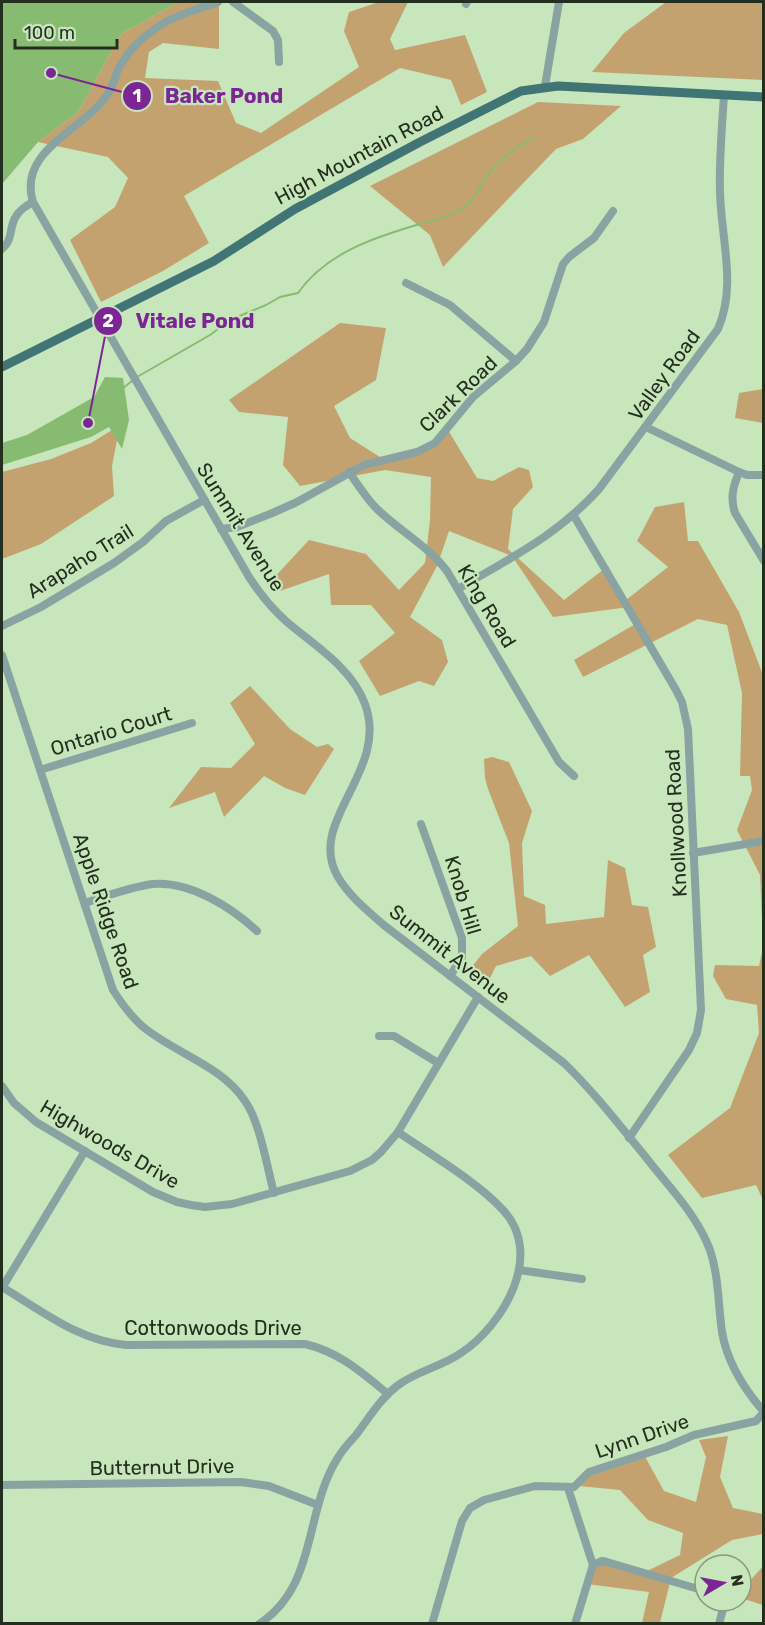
<svg xmlns="http://www.w3.org/2000/svg" width="765" height="1625" font-family="Rubik,sans-serif">
	<style>
		.green { fill: #c4a270 }
		.water { fill: #87bb71 }
		.lines { fill: none; stroke-linecap: round; stroke-linejoin: round }
		.stream { stroke: #87bb71; stroke-width: 2 }
		.minor { stroke: #89a3a3; stroke-width: 8 }
		.major { stroke: #407475; stroke-width: 9 }
		.labels { text-anchor: middle; dominant-baseline: central; stroke-width: 4.5; stroke-linejoin: round; paint-order: stroke }
		.street-label { font-size: 20px; fill: #232f1e; stroke: #c7e6bb }
		.leader { fill: none; stroke: #7c2695; stroke-width: 2 }
		.callout-dot { fill: #7c2695; stroke: #c7e6bb; stroke-width: 2 }
		.mark-label { font-size: 18px; text-anchor: middle; font-weight: bold; fill: #fff }
		.callout-label { font-size: 21px; text-anchor: middle; font-weight: bold; fill: #7c2695; stroke: #c7e6bb; stroke-width: 4.5; stroke-linejoin: round; paint-order: stroke }
	</style>
	<rect width="100%" height="100%" fill="#c7e6bb"/>
	<g class="green">
		<path d="M 178,2 L 219,2 L 219,49 L 163,43 L 149,52 L 145,78 L 218,81 L 236,123 L 261,133 L 359,67 L 344,31 L 349,12 L 379,2 L 408,2 L 390,39 L 395,50 L 465,35 L 487,92 L 461,105 L 451,80 L 400,68 L 184,196 L 209,243 L 163,271 L 101,302 L 70,240 L 115,207 L 128,178 L 108,157 L 38,142 L 78,112 L 121,34 Z"/>
		<path d="M 666,2 L 763,2 L 763,80 L 592,72 L 624,33 Z"/>
		<path d="M 538,102 L 621,106 L 583,139 L 556,149 L 443,267 L 430,235 L 370,186 Z"/>
		<path d="M 340,323 L 386,328 L 376,380 L 334,406 L 350,438 L 380,457 L 416,453 L 448,430 L 477,478 L 493,481 L 519,467 L 529,470 L 533,487 L 513,509 L 508,549 L 564,600 L 608,566 L 626,600 L 668,567 L 637,541 L 655,507 L 684,502 L 688,541 L 698,541 L 739,612 L 763,675 L 763,941 L 760,875 L 737,830 L 752,790 L 750,776 L 740,776 L 742,693 L 727,625 L 698,619 L 583,677 L 574,660 L 637,623 L 629,607 L 553,617 L 512,556 L 449,531 L 437,566 L 410,617 L 442,640 L 448,662 L 434,686 L 419,681 L 380,696 L 359,661 L 395,633 L 371,605 L 331,605 L 329,574 L 280,591 L 271,581 L 309,540 L 366,554 L 399,590 L 425,563 L 430,520 L 431,477 L 385,470 L 300,486 L 283,465 L 288,417 L 239,412 L 229,400 Z"/>
		<path d="M 763,389 L 763,423 L 735,418 L 739,393 Z"/>
		<path d="M 120,425 L 112,466 L 114,496 L 41,544 L 2,559 L 2,472 L 51,459 L 91,443 Z"/>
		<path d="M 250,686 L 290,729 L 317,747 L 328,744 L 334,749 L 305,795 L 285,788 L 264,776 L 224,817 L 215,792 L 169,808 L 201,767 L 231,768 L 255,744 L 230,703 Z"/>
		<path d="M 492,757 L 509,762 L 532,811 L 522,843 L 524,896 L 545,905 L 546,924 L 604,917 L 608,860 L 625,868 L 632,905 L 648,907 L 656,947 L 643,955 L 650,992 L 625,1007 L 589,955 L 550,976 L 531,956 L 496,966 L 488,982 L 470,969 L 482,954 L 518,926 L 509,843 L 488,789 L 485,778 L 484,759 Z"/>
		<path d="M 763,948 L 763,1200 L 756,1185 L 702,1198 L 668,1155 L 730,1108 L 759,1033 L 757,1005 L 726,999 L 713,976 L 715,965 L 759,966 Z"/>
		<path d="M 728,1436 L 720,1477 L 733,1508 L 763,1514 L 763,1534 L 732,1540 L 671,1578 L 660,1623 L 642,1623 L 649,1592 L 587,1584 L 599,1558 L 645,1572 L 680,1555 L 683,1533 L 648,1520 L 620,1490 L 579,1486 L 586,1471 L 643,1453 L 664,1491 L 696,1502 L 706,1457 L 699,1440 Z"/>
		<path d="M 763,1566 L 763,1605 L 741,1598 L 741,1591 Z"/>
	</g>
	<g class="water">
		<path d="M 2,2 L 178,2 L 121,34 L 78,112 L 38,142 L 2,184 Z"/>
		<path d="M 105,377 L 123,378 L 129,420 L 122,449 L 109,427 L 91,437 L 2,465 L 2,443 L 27,435 L 94,397 Z"/>
	</g>
	<g class="lines">
		<g class="stream">
			<path d="M 137,377 L 210,335 L 230,320 L 266,305 L 280,297 L 298,293 C 326,253 375,237 420,224 C 436,219 454,216 467,205 C 478,195 484,179 494,167 C 503,155 522,146 534,137"/>
			<path d="M 123,388 L 132,381"/>
		</g>
		<g class="minor">
			<path d="M 218,2 C 196,10 174,15 155,29 C 140,39 126,54 118,70 C 114,78 113,88 107,95 C 84,130 17,150 33,202 L 249,577 C 260,594 272,609 287,622 C 315,646 352,668 365,704 C 390,772 305,821 338,877 C 349,896 369,912 385,926 L 564,1063 C 595,1093 621,1127 648,1160 C 670,1188 697,1215 710,1250 C 719,1277 718,1304 722,1332 C 727,1362 744,1389 764,1412 L 756,1421 L 694,1435 L 666,1447 L 589,1472 L 574,1487 L 535,1486 L 484,1500 L 470,1508 L 462,1521 L 432,1624"/>
			<path d="M 233,2 L 273,31 L 278,40 L 279,62"/>
			<path d="M 466,4 L 467,2"/>
			<path d="M 545,86 L 559,2"/>
			<path d="M 2,249 C 13,240 9,229 15,218 C 19,210 26,206 33,202"/>
			<path d="M 406,283 L 450,305 L 516,361"/>
			<path d="M 646,427 L 739,472 L 747,475 L 764,475"/>
			<path d="M 349,472 C 358,485 366,498 377,509 C 400,531 428,546 447,571 L 559,762 L 574,776"/>
			<path d="M 739,472 C 733,487 730,497 735,513 L 764,561"/>
			<path d="M 574,516 L 676,690 L 682,702 L 688,729 L 701,1010 L 697,1033 L 689,1050 L 629,1138"/>
			<path d="M 221,529 L 237,527 L 270,514 L 295,503 L 364,465 L 417,452 L 435,443 L 473,397 L 516,361 L 527,349 L 544,322 L 563,264 L 569,257 L 594,238 L 613,211"/>
			<path d="M 458,589 C 510,558 558,535 599,489 L 718,329 C 737,285 721,239 720,192 C 719,160 722,127 724,95"/>
			<path d="M 2,626 L 41,607 L 114,563 L 143,542 L 166,521 L 204,500"/>
			<path d="M 2,655 L 113,990 C 121,1003 130,1015 142,1026 C 174,1053 221,1065 245,1101 C 260,1122 267,1167 274,1193"/>
			<path d="M 40,770 L 192,723"/>
			<path d="M 421,824 L 462,938 L 462,957 L 450,976"/>
			<path d="M 693,853 L 764,841"/>
			<path d="M 85,903 C 106,896 130,887 153,884 C 190,881 231,907 257,931"/>
			<path d="M 379,1036 L 394,1036 L 438,1063"/>
			<path d="M 2,1086 L 14,1103 L 36,1122 L 153,1192 L 177,1202 L 191,1205 L 205,1207 L 232,1204 L 350,1171 L 372,1160 L 381,1152 L 398,1132 L 478,997"/>
			<path d="M 519,1270 L 582,1279"/>
			<path d="M 2,1287 C 42,1311 79,1341 126,1345 L 305,1344 C 339,1352 361,1372 388,1394"/>
			<path d="M 2,1288 L 85,1151"/>
			<path d="M 2,1485 L 241,1482 L 269,1486 L 318,1505"/>
			<path d="M 568,1488 L 593,1565 L 575,1624"/>
			<path d="M 593,1565 L 602,1561 L 607,1562 L 705,1591"/>
			<path d="M 259,1624 C 319,1585 303,1510 339,1456 C 344,1448 350,1442 356,1435 C 369,1418 380,1399 397,1386 C 416,1371 441,1367 461,1353 C 503,1325 545,1255 503,1210 C 476,1181 431,1155 398,1132"/>
			<path d="M 719,1624 L 724,1605 L 724,1601"/>
		</g>
		<path class="major" d="M 2,367 L 214,261 L 295,209 L 420,142 L 521,91 L 558,86 L 764,97"/>
	</g>
	<g class="labels">
		<g class="street-label">
			<text transform="translate(359 155) rotate(-28)">High Mountain Road</text>
			<text transform="translate(664 375) rotate(-54)">Valley Road</text>
			<text transform="translate(458 394) rotate(-44)">Clark Road</text>
			<text transform="translate(241 527) rotate(58)">Summit Avenue</text>
			<text transform="translate(80 561) rotate(-32)">Arapaho Trail</text>
			<text transform="translate(487 606) rotate(59)">King Road</text>
			<text transform="translate(111 731) rotate(-17)">Ontario Court</text>
			<text transform="translate(676 823) rotate(-93)">Knollwood Road</text>
			<text transform="translate(463 895) rotate(73)">Knob Hill</text>
			<text transform="translate(106 911) rotate(71)">Apple Ridge Road</text>
			<text transform="translate(450 954) rotate(38)">Summit Avenue</text>
			<text transform="translate(110 1144) rotate(30)">Highwoods Drive</text>
			<text x="213" y="1328">Cottonwoods Drive</text>
			<text transform="translate(642 1436) rotate(-19)">Lynn Drive</text>
			<text transform="translate(162 1467) rotate(-1)">Butternut Drive</text>
		</g>
	</g>
	<path class="leader" d="M51 73L137 96M88 423L108 321"/>
	<g class="callout-dot">
		<circle cx="51" cy="73" r="6"/>
		<circle cx="88" cy="423" r="6"/>
		<circle cx="137" cy="96" r="15"/>
		<circle cx="108" cy="321" r="15"/>
	</g>
	<g class="mark-label">
		<text x="137" y="102">1</text>
		<text x="108" y="327">2</text>
	</g>
	<g class="callout-label">
		<text x="224" y="103">Baker Pond</text>
		<text x="195" y="328">Vitale Pond</text>
	</g>
	<rect width="765" height="1625" fill="none" stroke="#232f1e" stroke-width="6"/>
	<g transform="translate(723 1583) rotate(80)"><circle r="28" fill="#c7e6bb" stroke="#859d7c" stroke-width="1.5"/>
	<path d="M0-4.5L10 22L0 15L-10 22Z" fill="#7c2695"/>
	<text y="-9" font-size="16" font-weight="bold" text-anchor="middle" fill="#232f1e">N</text>
	</g>
	<path d="M15 39v9h102v-9" fill="none" stroke="#232f1e" stroke-width="3"/>
	<text x="24" y="39" font-size="18" fill="#232f1e" stroke="#c7e6bb" stroke-width="4.5" paint-order="stroke">100 m</text>
</svg>
